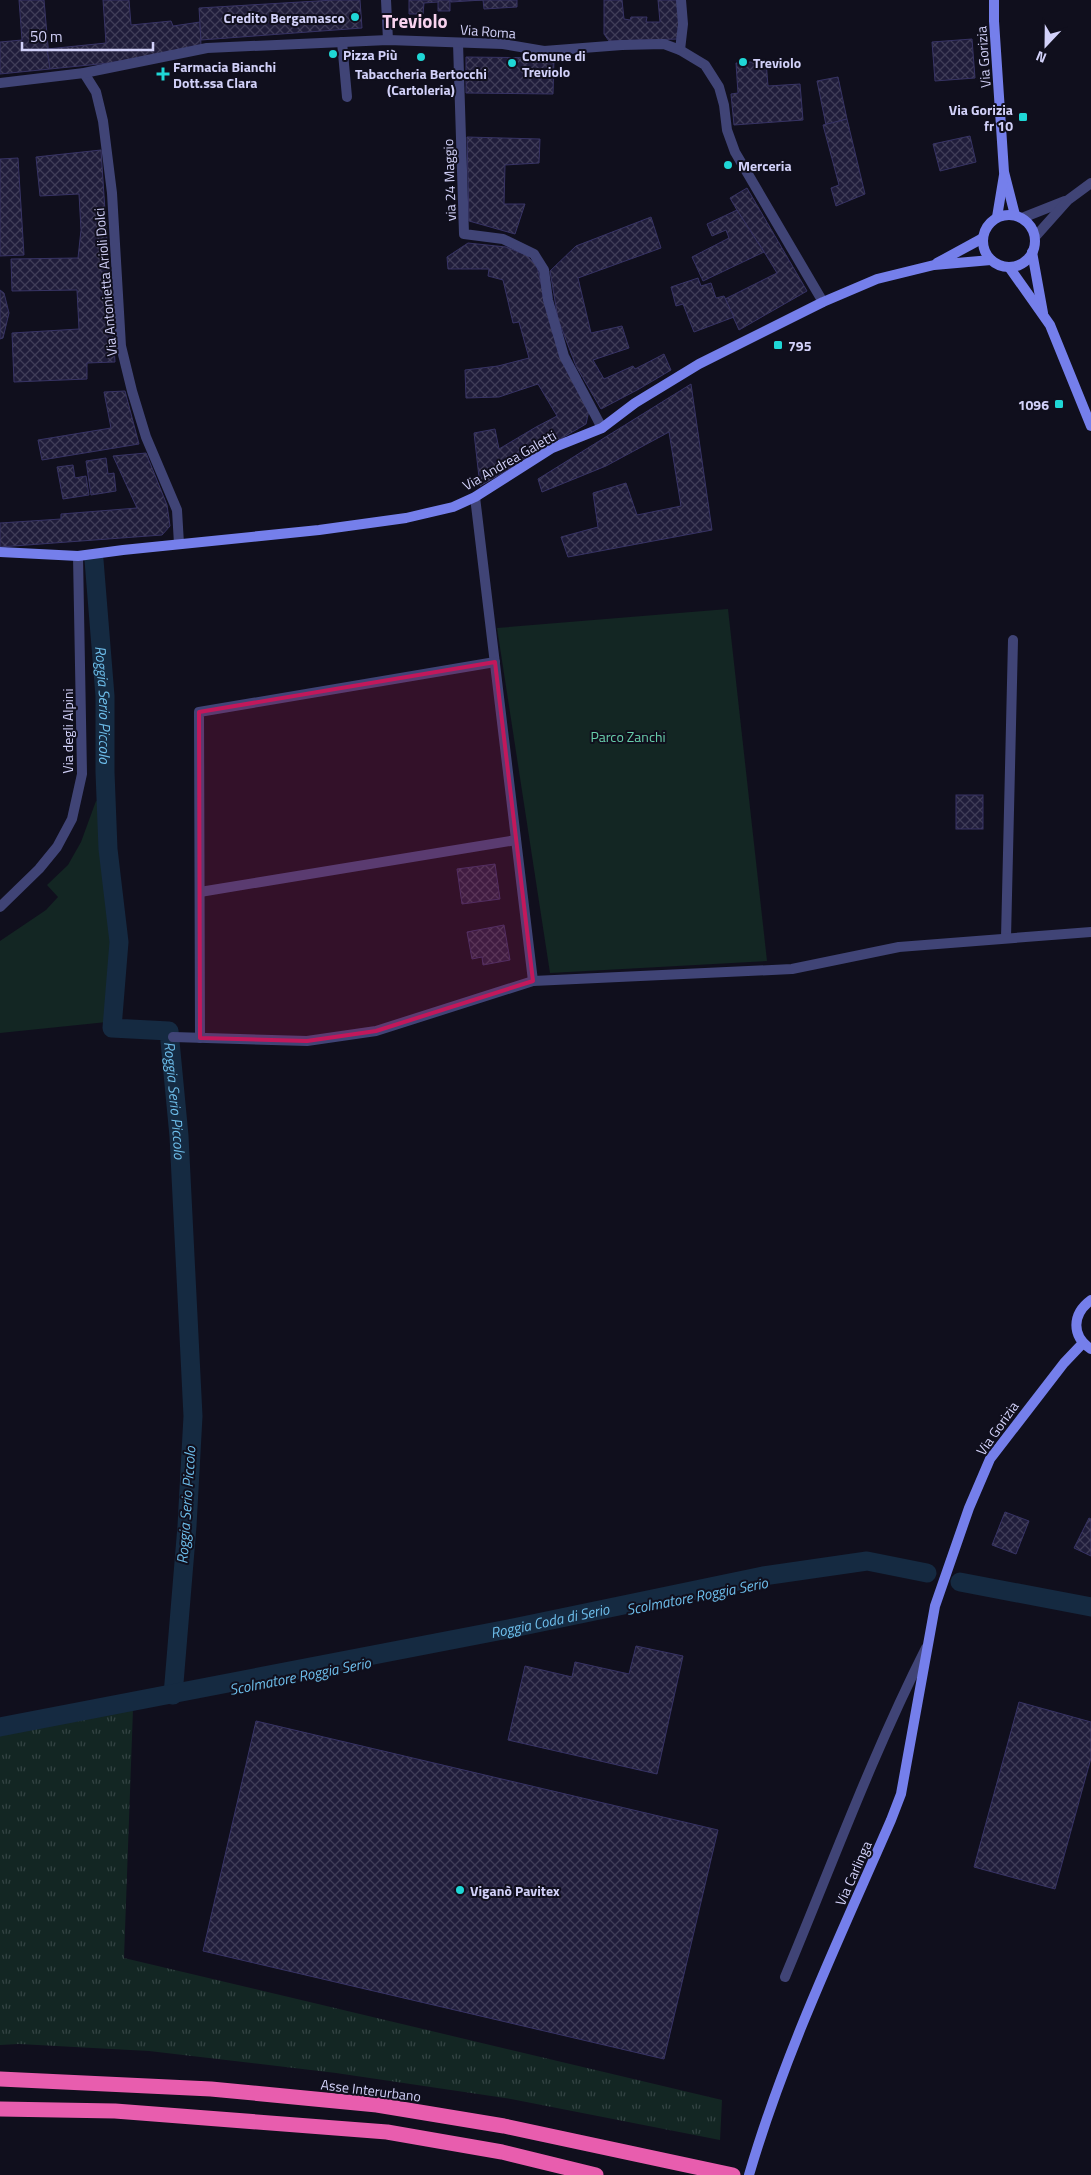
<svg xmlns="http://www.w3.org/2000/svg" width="1091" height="2175" font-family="'Titillium Web',sans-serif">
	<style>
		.grass { fill: url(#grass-tufts) }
		.green { fill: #132623 }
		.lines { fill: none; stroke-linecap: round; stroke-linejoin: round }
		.canal { stroke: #152a41; stroke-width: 19 }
		.building { fill: url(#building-cross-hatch); stroke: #373364 }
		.street { stroke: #404476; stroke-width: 10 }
		.secondary { stroke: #757feb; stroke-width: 10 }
		.highway { stroke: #e85dae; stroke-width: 15 }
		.marked { fill: #c2185b; fill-opacity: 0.2; stroke: #c2185b; stroke-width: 4; stroke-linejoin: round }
		.poi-dot { fill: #1fd7d6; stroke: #100f1d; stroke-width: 2 }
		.labels { text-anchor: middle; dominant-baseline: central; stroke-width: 4; stroke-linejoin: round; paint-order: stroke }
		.poi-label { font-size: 14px; font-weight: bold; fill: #d2d1f9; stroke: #100f1d; text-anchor: start }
		.street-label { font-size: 14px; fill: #d2d1f9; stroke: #100f1d }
		.park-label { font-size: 14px; fill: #68ceaa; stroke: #100f1d }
		.water-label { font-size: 15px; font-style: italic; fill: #6dbdea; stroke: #100f1d }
		.district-label { font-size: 19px; font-weight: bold; fill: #f9d3ef; stroke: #100f1d }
	</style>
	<defs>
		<pattern id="grass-tufts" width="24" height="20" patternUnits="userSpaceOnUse" patternTransform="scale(1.25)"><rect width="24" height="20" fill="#132623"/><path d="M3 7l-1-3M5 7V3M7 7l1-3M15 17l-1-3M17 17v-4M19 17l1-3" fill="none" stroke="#344444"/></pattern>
		<pattern id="building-cross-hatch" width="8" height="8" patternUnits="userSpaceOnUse" patternTransform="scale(1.25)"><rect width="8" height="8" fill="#201d3b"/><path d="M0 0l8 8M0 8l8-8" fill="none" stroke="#403d58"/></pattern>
	</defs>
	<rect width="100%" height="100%" fill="#100f1d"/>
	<path class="grass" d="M 133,1709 L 124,1958 L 722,2100 L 720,2140 L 511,2099 L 336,2073 L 149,2051 L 19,2044 L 0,2045 L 0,1735 Z"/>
	<g class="green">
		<path d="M 728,609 L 767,961 L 550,973 L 497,628 Z"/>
		<path d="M 96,801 L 102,803 L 102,851 L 113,939 L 107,1022 L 0,1033 L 0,941 L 46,910 L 58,897 L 47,885 L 68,865 L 81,842 Z"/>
	</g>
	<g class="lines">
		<g class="canal">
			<path id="s1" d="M 94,560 L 105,696 L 105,772 L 108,849 L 119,942 L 112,1028 L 169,1031 L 179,1136 L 193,1416 L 187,1526 L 173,1695"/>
			<path d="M 960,1582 L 1091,1607"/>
			<path id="s2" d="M 0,1727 L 513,1628 L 763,1576 L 867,1561 L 927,1573"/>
		</g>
	</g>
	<g class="building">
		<path d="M 19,0 L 44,0 L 50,69 L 0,74 L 0,42 L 22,40 Z"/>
		<path d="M 103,0 L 129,0 L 131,25 L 171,21 L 173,26 L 200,22 L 201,46 L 109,63 L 50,69 L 47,49 L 106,43 Z"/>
		<path d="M 334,0 L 360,0 L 362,28 L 201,40 L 199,8 Z"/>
		<path d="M 409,0 L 450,0 L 450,11 L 438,11 L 438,2 L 424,3 L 423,14 L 409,14 Z"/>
		<path d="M 450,0 L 517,0 L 517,7 L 484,9 L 483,0 L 451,2 Z"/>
		<path d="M 604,0 L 622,0 L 624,19 L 630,20 L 631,17 L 647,17 L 646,22 L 660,22 L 658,0 L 678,0 L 679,39 L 609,41 L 604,34 Z"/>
		<path d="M 972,39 L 975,78 L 935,81 L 932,42 Z"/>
		<path d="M 466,57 L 554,58 L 553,94 L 466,93 Z"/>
		<path d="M 766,61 L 768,86 L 800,84 L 803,120 L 734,125 L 731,94 L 738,93 L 736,63 Z"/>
		<path d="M 838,77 L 847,119 L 826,125 L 817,81 Z"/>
		<path d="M 847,119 L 865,194 L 836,206 L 831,188 L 839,185 L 823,125 Z"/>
		<path d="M 970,136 L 976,162 L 940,171 L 933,144 Z"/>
		<path d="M 467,137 L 540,139 L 539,163 L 505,165 L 504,204 L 525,204 L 515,234 L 469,221 Z"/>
		<path d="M 101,150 L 115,362 L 87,363 L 87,379 L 14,382 L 12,333 L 79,329 L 77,290 L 12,291 L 11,259 L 78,258 L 81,230 L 79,194 L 40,196 L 36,157 Z"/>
		<path d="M 18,158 L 24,255 L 0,256 L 0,159 Z"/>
		<path d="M 747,188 L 807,291 L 739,330 L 725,299 L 777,273 L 758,242 L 756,243 L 730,198 Z"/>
		<path d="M 737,210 L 764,252 L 703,281 L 692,257 L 729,238 L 726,230 L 712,236 L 707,224 Z"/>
		<path d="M 651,217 L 661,248 L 578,278 L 591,333 L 622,326 L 629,348 L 593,360 L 604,379 L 633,366 L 635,369 L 664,354 L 671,370 L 639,389 L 601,409 L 576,366 L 558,319 L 550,271 L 576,246 Z"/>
		<path d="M 468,243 L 506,247 L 526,255 L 537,266 L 552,331 L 589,410 L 586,424 L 480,486 L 474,433 L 495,429 L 499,449 L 536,427 L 557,416 L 538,384 L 499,397 L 466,398 L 465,370 L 498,366 L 529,358 L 519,322 L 513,323 L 503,280 L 488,276 L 489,269 L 448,269 L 447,257 Z"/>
		<path d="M 698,278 L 701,286 L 711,283 L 716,298 L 724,296 L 734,317 L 694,332 L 683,304 L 676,306 L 671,287 Z"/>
		<path d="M 0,290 L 4,293 L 9,313 L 3,338 L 0,339 Z"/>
		<path d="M 691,384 L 712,530 L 568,557 L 561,537 L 598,527 L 593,493 L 626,483 L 637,515 L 681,506 L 669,432 L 606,466 L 542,492 L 538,479 Z"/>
		<path d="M 125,391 L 139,444 L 42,460 L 38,440 L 111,428 L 104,392 Z"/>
		<path d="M 146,453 L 167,505 L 170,526 L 162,535 L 0,547 L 0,523 L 61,519 L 61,514 L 137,508 L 113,456 Z"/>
		<path d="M 106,458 L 108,474 L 114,473 L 116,491 L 91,495 L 86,461 Z"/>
		<path d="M 73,465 L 75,478 L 86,476 L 89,495 L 63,499 L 57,467 Z"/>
		<rect x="956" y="795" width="27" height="34"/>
		<path d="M 495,864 L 500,899 L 462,904 L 457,869 Z"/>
		<path d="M 504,925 L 510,960 L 483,965 L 482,957 L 472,959 L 467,932 Z"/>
		<path d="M 1005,1512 L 1029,1521 L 1016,1554 L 992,1545 Z"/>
		<path d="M 1089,1518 L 1091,1519 L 1091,1556 L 1074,1548 Z"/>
		<path d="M 636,1646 L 683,1656 L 657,1774 L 508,1740 L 525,1666 L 572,1677 L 575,1662 L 629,1674 Z"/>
		<path d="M 1019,1702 L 1091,1722 L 1091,1758 L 1055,1889 L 974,1867 Z"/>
		<path d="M 256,1721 L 718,1830 L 664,2059 L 203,1951 Z"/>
	</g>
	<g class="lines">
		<g class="street">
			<path d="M 386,0 L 388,40"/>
			<path d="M 342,42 L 347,97"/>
			<path d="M 458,43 L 464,234 L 503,239 L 534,254 L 544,270 L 548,300 L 564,356 L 602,428"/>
			<path d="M 680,50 L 683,24 L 681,0"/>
			<path d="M 84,73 L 96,92 L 103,121 L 112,193 L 121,346 L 132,391 L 146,437 L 177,510 L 179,544"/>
			<path d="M 0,83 L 84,73 L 207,48 L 388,40 L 503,44 L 544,51 L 622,45 L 664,44 L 680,50 L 705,65 L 719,87 L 724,105 L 727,130 L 735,152 L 823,302"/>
			<path d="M 1022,218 L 1065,201"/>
			<path d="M 1035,237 L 1068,200 L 1091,183"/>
			<path d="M 475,497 L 533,981"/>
			<path d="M 200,892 L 516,840"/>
			<path d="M 0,907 L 39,869 L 57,847 L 72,819 L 82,774 L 78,556"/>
			<path d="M 1006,938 L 1013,640"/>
			<path d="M 173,1037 L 307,1041 L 376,1031 L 533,981 L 792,969 L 899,947 L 1091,932"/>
			<path d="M 200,1038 L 199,712 L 495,662"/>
			<path d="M 785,1977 C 831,1867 872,1755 926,1648"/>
		</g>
		<g class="secondary">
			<path d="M 994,0 L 994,21 L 1004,172 L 1015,215"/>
			<circle cx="1009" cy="241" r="26"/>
			<path d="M 997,217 L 1004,175"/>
			<path d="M 1032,252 L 1043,313"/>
			<path d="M 937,263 L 983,238"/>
			<path d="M 1009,267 L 1050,325 L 1091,426"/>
			<path d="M 0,552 L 78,556 L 123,550 L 319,530 L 406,518 L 453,507 L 475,497 L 552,448 L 602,428 L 635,403 L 699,364 L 823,302 L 877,279 L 934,265 L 991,260"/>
			<path d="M 1091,1300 C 1072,1314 1071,1336 1091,1349"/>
			<path d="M 749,2175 C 785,2052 840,1937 891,1820 L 901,1794 L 935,1606 L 969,1508 L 990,1459 L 1064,1363 L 1083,1343"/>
		</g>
		<g class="highway">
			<path d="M 0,2079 L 211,2089 L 377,2105 L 504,2126 L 733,2175"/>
			<path d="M 0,2109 L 115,2111 L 387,2132 L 502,2152 L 596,2175"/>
		</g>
	</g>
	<path class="marked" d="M 495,662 L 533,981 L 376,1031 L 307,1041 L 200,1038 L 199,712 Z"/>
	<g class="poi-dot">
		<circle cx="355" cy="17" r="5"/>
		<circle cx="333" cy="54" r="5"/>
		<circle cx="421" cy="57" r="5"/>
		<circle cx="743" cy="62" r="5"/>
		<circle cx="512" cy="63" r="5"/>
		<path d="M160.5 66.5h5v5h5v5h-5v5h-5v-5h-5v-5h5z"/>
		<rect x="1018" y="112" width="10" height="10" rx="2.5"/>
		<circle cx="728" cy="165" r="5"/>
		<rect x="773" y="340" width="10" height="10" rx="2.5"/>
		<rect x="1054" y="399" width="10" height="10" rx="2.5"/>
		<circle cx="460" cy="1890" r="5"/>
	</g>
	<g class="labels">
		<g class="poi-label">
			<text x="345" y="17" text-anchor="end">Credito Bergamasco</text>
			<text x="343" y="54">Pizza Più</text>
			<text x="522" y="55">Comune di<tspan x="522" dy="16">Treviolo</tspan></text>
			<text x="753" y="62">Treviolo</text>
			<text x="173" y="66">Farmacia Bianchi<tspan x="173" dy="16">Dott.ssa Clara</tspan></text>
			<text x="421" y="73" text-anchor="middle">Tabaccheria Bertocchi<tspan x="421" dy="16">(Cartoleria)</tspan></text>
			<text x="1013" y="109" text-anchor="end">Via Gorizia<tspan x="1013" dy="16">fr 10</tspan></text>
			<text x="738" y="165">Merceria</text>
			<text x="788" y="345">795</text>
			<text x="1049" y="404" text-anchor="end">1096</text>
			<text x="470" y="1890">Viganò Pavitex</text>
		</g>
		<g class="street-label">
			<text transform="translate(488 31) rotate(4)">Via Roma</text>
			<text transform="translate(983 57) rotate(-94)">Via Gorizia</text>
			<text transform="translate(449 180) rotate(-92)">via 24 Maggio</text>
			<text transform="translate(105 282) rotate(-95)">Via Antonietta Arioli Dolci</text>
			<text transform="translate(509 460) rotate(-30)">Via Andrea Galetti</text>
			<text transform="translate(67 731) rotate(-90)">Via degli Alpini</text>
			<text transform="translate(997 1428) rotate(-55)">Via Gorizia</text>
			<text transform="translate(853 1873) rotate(-66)">Via Carlinga</text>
			<text transform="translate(371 2090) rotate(7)">Asse Interurbano</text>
		</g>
		<g class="park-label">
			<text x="628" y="736">Parco Zanchi</text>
		</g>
		<g class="water-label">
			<text stroke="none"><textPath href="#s1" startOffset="145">Roggia Serio Piccolo</textPath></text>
			<text stroke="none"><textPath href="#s1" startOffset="596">Roggia Serio Piccolo</textPath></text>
			<text transform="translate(186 1505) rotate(-86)">Roggia Serio Piccolo</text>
			<text transform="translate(697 1596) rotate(-11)">Scolmatore Roggia Serio</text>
			<text stroke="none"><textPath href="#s2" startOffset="560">Roggia Coda di Serio</textPath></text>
			<text transform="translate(300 1676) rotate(-11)">Scolmatore Roggia Serio</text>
		</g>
		<g class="district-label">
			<text x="415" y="20">Treviolo</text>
		</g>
	</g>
	<g transform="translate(1046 45) rotate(202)" stroke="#100f1d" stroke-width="4" paint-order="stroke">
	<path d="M0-4L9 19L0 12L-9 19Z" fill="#d2d1f9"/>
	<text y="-8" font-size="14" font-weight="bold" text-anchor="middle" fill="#d2d1f9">N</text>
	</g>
	<path d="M22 42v8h131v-8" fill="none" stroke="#d2d1f9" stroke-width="2.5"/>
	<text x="30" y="42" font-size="15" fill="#d2d1f9" stroke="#100f1d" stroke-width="4" paint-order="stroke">50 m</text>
</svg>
